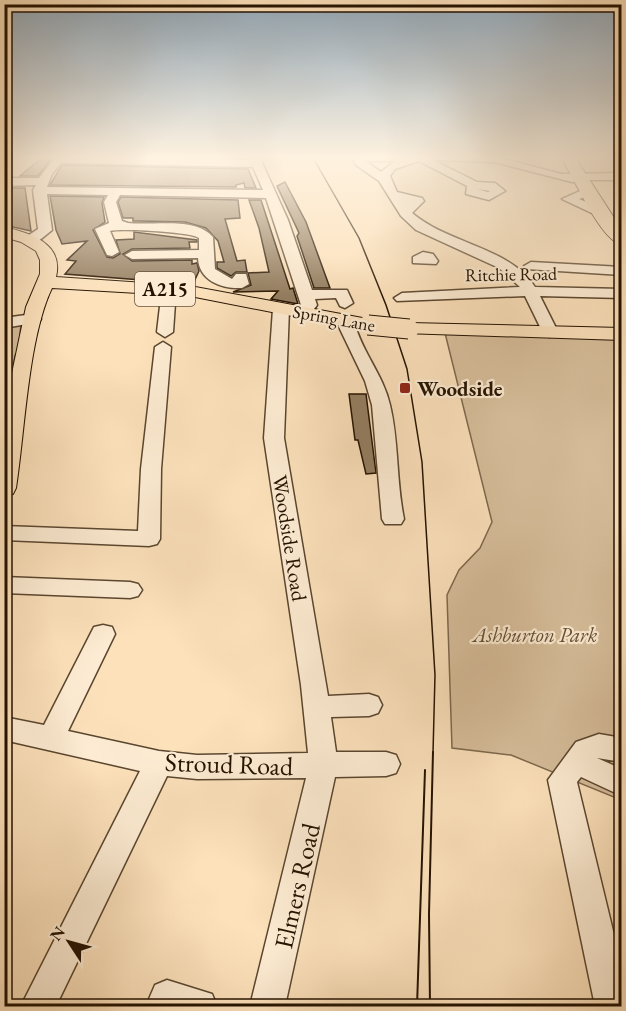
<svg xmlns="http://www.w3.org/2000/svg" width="626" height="1011" font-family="'EB Garamond',serif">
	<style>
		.green { fill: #d7be9b; stroke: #7e684e; stroke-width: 1.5 }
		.building { fill: #947e61; stroke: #241200; stroke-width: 1.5 }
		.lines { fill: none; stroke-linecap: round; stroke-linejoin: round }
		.minor-casing { stroke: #5a462f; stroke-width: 3 }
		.major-casing { stroke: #241200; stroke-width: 2 }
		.minor { fill: #fdecd3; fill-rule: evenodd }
		.major { fill: #fce1bb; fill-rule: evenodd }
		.tram-far1 { stroke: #241200; stroke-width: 1.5 }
		.tram { stroke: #241200; stroke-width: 2 }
		.major-bridge-casing { stroke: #241200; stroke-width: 21; stroke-linecap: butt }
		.major-bridge { stroke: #fce1bb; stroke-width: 19 }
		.poi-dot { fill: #8f2418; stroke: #fdecd3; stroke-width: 2 }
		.labels { text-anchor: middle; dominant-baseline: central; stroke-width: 4.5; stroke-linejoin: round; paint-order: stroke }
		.far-street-label { font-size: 18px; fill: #241200; stroke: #fdecd3 }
		.shield { fill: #fdecd3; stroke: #65533f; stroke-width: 1.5 }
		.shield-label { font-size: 20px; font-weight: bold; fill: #241200 }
		.poi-label { font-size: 21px; font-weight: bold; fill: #241200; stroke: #fdecd3; text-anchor: start }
		.street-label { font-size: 21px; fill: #241200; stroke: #fdecd3 }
		.park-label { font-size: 21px; font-style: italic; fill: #634e36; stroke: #fdecd3 }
		.near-street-label { font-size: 26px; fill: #241200; stroke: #fdecd3 }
	</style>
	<rect width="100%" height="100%" fill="#fce1bb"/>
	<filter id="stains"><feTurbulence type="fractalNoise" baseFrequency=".00333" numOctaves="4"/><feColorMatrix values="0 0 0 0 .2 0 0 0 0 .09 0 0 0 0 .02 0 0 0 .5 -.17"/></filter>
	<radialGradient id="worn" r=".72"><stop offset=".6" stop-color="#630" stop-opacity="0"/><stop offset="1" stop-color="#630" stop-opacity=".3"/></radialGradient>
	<g class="green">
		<path d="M 21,323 L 18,354 L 15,355 L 5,412 L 5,326 Z"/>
		<path d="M 445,333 L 621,339 L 621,800 L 511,755 L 452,748 L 447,595 L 459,570 L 480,548 L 492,522 Z"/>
	</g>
	<g class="building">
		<path d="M 44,156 L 53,156 L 38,176 L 20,176 Z"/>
		<path d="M 62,165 L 248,169 L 256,188 L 245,188 L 244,183 L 236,185 L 236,187 L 50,185 Z"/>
		<path d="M 285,182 L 306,222 L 330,288 L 314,288 L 297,236 L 299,233 L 277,186 Z"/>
		<path d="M 4,188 L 25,188 L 31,231 L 4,225 Z"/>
		<path d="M 50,196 L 104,197 L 102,203 L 105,222 L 93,230 L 107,257 L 113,258 L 120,254 L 116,240 L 134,239 L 134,232 L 197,240 L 197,242 L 189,242 L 190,248 L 132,249 L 123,254 L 132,261 L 192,260 L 192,264 L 197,263 L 199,271 L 193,284 L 65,274 L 76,261 L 67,260 L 87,241 L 62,244 L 56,230 Z"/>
		<path d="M 121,197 L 238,200 L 240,218 L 225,219 L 237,261 L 245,260 L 247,272 L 236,272 L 231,276 L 217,268 L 217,262 L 224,262 L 218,241 L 206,228 L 185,222 L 138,221 L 133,221 L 133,218 L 123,218 L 118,202 Z"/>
		<path d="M 249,200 L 261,200 L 290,289 L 293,288 L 298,304 L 271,299 L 278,291 L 233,292 L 251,285 L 248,273 L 269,272 L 259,228 Z"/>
		<path d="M 349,394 L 366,394 L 376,473 L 366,474 L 358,440 L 355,440 Z"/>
	</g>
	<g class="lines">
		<g class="minor-casing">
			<g id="minor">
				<path d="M 56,156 L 250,160 L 249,156 L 259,156 L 288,220 L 312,290 L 347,290 L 353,303 L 345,308 L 340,306 L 336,298 L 315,299 L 317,305 L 309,316 L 299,316 L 296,313 L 301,305 L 266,198 L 120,195 L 116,202 L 122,221 L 128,223 C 153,226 195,216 213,237 L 215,269 L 232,279 L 236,274 L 246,274 L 249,284 L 242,288 C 222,289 199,281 198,258 L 132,259 L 125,255 L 132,251 L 199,250 L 199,238 C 192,232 119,228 110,231 L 119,252 L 112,256 L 107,255 L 95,229 L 109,223 L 104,202 L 108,195 L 47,194 L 52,230 L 36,243 L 26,243 L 26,237 L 38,229 L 33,190 L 36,185 L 4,186 L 4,178 L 39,178 ZM 61,163 L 253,167 L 263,190 L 47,187 L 52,174 Z"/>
				<path d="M 359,156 L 494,156 L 561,174 L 622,173 L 622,180 L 589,180 L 572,182 L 494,162 L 433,160 L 477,182 L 495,183 L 505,191 L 489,200 L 466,194 L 467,186 L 419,161 L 395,169 L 390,176 L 397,192 L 422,198 L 424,201 L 412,213 C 450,245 508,246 535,287 L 622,289 L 622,298 L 540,296 L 558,332 L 550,337 L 544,335 L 525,296 L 397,301 L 394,298 L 402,293 L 520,287 L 499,268 L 416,230 L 401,216 L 379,181 L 356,165 L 353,159 ZM 365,161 L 395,161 L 381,172 ZM 477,189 L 490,191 L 488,192 Z"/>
				<path d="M 589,187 L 593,188 L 593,194 L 579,199 L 604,209 L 604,215 L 596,215 L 562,199 Z"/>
				<path d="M 423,252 L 433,254 L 438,261 L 436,264 L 413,263 L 413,257 Z"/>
				<path d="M 531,262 L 622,267 L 622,275 L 526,269 L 524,266 Z"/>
				<path d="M 169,285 L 176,289 L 173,332 L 165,337 L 157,332 L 162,289 Z"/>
				<path d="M 281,304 L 289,309 L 284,438 L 328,696 L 369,694 L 378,697 L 382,705 L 378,713 L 369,716 L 331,717 L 336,752 L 386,752 L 396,755 L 400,764 L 396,773 L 386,776 L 335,777 L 285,1006 L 250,1006 L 306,778 L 197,779 L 167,776 L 56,1006 L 21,1006 L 140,771 L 4,740 L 4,717 L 44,725 L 94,627 L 103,625 L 112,627 L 115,634 L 68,731 L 159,751 L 197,755 L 308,753 L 301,685 L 264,438 L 273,309 Z"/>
				<path d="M 33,314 L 39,316 L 41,319 L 39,322 L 4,328 L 4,318 Z"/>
				<path d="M 346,316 L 354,321 C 361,351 383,374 390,405 C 399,442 396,481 404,519 L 401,524 L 385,524 L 382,519 L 372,405 L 365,381 L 340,329 L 338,321 Z"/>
				<path d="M 163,342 L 171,347 L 161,469 L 160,539 L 157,544 L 149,546 L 4,540 L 4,526 L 138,531 L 141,469 L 155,347 Z"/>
				<path d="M 4,577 L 130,582 L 138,584 L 142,590 L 138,596 L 130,598 L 4,593 Z"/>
				<path d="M 599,734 L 622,738 L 622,762 L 597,758 L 622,769 L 622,796 L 581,777 L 577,782 L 622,968 L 622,1006 L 595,1006 L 548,780 L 576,742 Z"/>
				<path d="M 167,980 L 212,994 L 217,1006 L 146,1006 L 155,985 Z"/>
			</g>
		</g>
		<g class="major-casing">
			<g id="major">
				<path d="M 560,156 L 574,156 L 622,230 L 622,245 C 599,239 574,176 560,156 Z"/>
				<path d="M 4,227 C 30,233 64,243 56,277 L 190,286 L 368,319 L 378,325 L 368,331 L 190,296 L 52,288 C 28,338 25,431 16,488 L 13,494 L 4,496 L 4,411 L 26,307 L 40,274 L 40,260 L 36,251 L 21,242 L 4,237 Z"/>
				<path d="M 409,323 L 622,328 L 622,340 L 402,333 L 399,329 L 402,325 Z"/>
			</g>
		</g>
		<use href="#minor" class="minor"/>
		<use href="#major" class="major"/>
		<path class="tram-far1" d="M 312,156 L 359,238 L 386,305 L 407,369 L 422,462 L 435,675 L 433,753"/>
		<g class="tram">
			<path d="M 417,1006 L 425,770"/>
			<path d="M 430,1006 L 429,914 L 433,752"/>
		</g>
		<g class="major-bridge-casing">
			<path id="major-bridge" d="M 368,325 L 409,329"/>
		</g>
		<use href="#major-bridge" class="major-bridge"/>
	</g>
	<linearGradient id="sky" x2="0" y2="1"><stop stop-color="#93aabc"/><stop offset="0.53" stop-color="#fef2e0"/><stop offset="1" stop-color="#fef2e0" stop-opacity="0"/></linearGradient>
	<rect width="626" height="297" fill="url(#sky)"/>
	<rect class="poi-dot" x="399" y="382" width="12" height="12" rx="3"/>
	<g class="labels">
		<g class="far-street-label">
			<text transform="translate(511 274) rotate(-1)">Ritchie Road</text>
			<text transform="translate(334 318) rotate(10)">Spring Lane</text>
		</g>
		<rect class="shield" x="135" y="272" width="60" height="34" rx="4.5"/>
		<g class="shield-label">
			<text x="165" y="289">A215</text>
		</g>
		<g class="poi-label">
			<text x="417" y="388">Woodside</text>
		</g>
		<g class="street-label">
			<text transform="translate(290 538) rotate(81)">Woodside Road</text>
		</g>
		<g class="park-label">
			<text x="535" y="634">Ashburton Park</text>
		</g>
		<g class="near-street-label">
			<text transform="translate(229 764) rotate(2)">Stroud Road</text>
			<text transform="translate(297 886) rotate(-77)">Elmers Road</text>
		</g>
	</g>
	<rect width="626" height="1011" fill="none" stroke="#fce1bb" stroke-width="24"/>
	<rect x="6" y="6" width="614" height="999" fill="none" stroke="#241200" stroke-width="3"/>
	<rect x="12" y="12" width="602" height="987" fill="none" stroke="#241200" stroke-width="1.5"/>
	<g transform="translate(69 942) rotate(306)" stroke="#fdecd3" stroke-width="4.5" paint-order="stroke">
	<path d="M0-4.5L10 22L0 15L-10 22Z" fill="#241200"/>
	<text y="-9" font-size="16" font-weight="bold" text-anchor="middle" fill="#241200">N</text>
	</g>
	<rect width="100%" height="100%" filter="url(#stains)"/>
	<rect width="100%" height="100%" fill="url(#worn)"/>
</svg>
